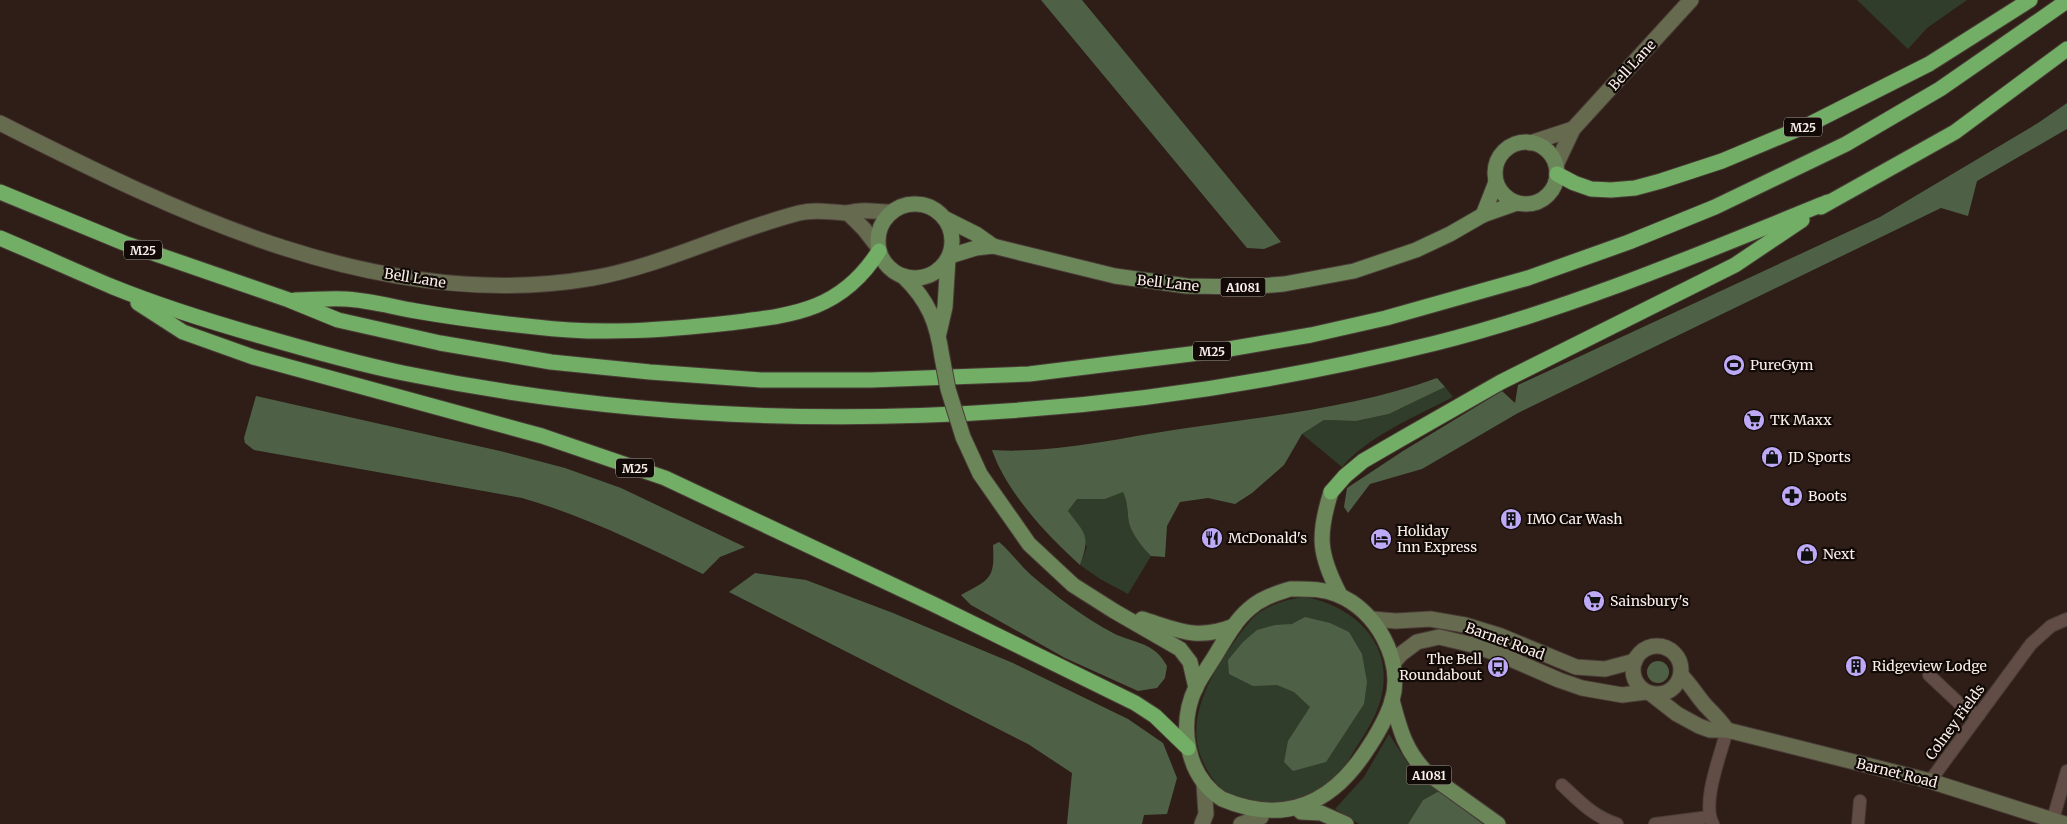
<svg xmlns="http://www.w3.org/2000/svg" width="2067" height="824" font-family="Merriweather,serif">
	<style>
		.green { fill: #303d2a }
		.forest { fill: #4e6147 }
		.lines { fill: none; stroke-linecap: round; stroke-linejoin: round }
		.street-casing { stroke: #493b36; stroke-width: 14 }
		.secondary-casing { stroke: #493b36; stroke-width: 17 }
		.primary-casing { stroke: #493b36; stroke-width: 17 }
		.highway-casing { stroke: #493b36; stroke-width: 17 }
		.street { stroke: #614d45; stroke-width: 12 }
		.secondary { stroke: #666a4f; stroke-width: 15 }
		.primary { stroke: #6b8759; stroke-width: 15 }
		.highway { stroke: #72ae66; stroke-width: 15 }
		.primary-bridge-casing { stroke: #493b36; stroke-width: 17; stroke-linecap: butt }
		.primary-bridge { stroke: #6b8759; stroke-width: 15 }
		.labels { text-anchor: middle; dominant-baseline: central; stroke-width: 4.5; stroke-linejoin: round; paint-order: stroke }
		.shield { fill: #110a07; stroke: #b6aaa7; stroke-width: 1 }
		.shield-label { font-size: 12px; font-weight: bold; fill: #fcefeb }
		.street-label { font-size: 14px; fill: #fcefeb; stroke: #110a07 }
		.poi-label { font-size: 14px; fill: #fcefeb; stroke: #110a07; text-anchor: start }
	</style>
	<rect width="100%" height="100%" fill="#2f1e17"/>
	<g class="green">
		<path d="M 1857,0 L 1967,0 L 1927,28 L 1908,49 Z"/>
		<path d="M 1445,387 L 1453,397 C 1417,416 1368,436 1342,467 L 1302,434 L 1324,420 L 1356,421 L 1389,414 Z"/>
		<path d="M 1123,491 C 1128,503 1127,511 1129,523 C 1132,535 1143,548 1151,556 L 1128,594 L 1100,579 L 1080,565 L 1087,547 L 1068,511 L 1077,499 L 1105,499 Z"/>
		<path d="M 1305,597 C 1358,607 1398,648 1379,705 C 1374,720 1364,735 1356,748 C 1348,760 1341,777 1329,785 C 1322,790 1313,793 1306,798 C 1299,801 1292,806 1285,808 C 1273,809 1261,804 1249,800 C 1242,798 1233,797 1227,793 C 1217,787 1209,774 1204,764 C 1184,724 1207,681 1230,648 C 1238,637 1246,624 1256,615 C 1270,604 1287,599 1305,597 Z"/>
		<path d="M 1389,734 L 1415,775 L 1439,791 L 1423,800 L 1408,824 L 1359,824 L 1335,809 L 1364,777 Z"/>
	</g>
	<g class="forest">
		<path d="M 1041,0 L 1082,0 L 1281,242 L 1264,249 L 1247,248 Z"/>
		<path d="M 2067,103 L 2067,129 L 1977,181 L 1968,216 L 1941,208 L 1518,413 L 1422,469 L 1370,484 L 1348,513 L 1344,507 L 1347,488 L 1403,451 L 1502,391 L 1515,403 L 1518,385 L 1880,217 L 2038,123 Z"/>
		<path d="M 1437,378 L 1445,387 L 1389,414 L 1356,421 L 1324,420 L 1302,434 L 1284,465 L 1252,493 L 1235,504 L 1208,498 L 1180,502 L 1167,526 L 1165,557 L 1151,556 C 1143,548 1132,535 1129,523 C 1127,512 1128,502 1123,492 L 1105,499 L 1077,499 L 1068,511 C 1085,534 1091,535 1080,565 C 1047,535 1007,493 992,450 C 1055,454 1118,438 1180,429 C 1266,416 1355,408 1437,378 Z"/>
		<path d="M 256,396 L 500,451 L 565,468 L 621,488 L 745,547 L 720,557 L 703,574 C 643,545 585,516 522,498 L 254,450 L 245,443 L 244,438 Z"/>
		<path d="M 999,542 C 1011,552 1020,565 1031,575 C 1056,596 1084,618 1113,633 C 1135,644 1153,641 1167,666 L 1165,678 L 1157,688 L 1138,691 L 1065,658 L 971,605 L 961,595 C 990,579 995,579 993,545 Z"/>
		<path d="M 755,573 L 806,580 L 893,613 L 1013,663 L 1128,719 L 1163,743 L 1177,778 L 1167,814 L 1144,815 L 1142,824 L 1067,824 L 1072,773 L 1028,744 L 729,592 Z"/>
		<path d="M 1305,617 L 1330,623 L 1349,632 L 1362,654 L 1367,682 L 1364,704 L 1326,762 L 1293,771 L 1284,762 L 1288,741 L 1310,707 L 1294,692 L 1277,685 L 1253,686 L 1229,674 L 1228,660 L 1243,642 L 1257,630 L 1275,625 L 1292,624 Z"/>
		<circle cx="1658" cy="672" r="11"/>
		<path d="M 1439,791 L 1483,824 L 1408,824 L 1423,800 Z"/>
	</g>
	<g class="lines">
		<g class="street-casing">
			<g id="street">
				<path d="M 1929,675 L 1962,706 L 1979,715"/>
				<path d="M 1930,781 L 2031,644 L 2051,626 L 2067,619"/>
				<path d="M 1562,785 C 1579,801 1594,817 1617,824"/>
				<path d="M 2053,819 L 2067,771"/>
				<path d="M 1655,824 L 1709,817"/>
				<path d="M 1713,824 C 1701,803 1721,754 1727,730"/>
				<path d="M 1858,824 L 1860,801"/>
			</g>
		</g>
		<g class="secondary-casing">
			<g id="secondary">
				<path d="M 0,123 C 182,215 383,314 593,278 C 664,265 729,231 799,213 C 815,209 829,212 845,213 C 850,213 854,211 859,211 C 869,210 881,212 891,212"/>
				<path d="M 1530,143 L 1573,129"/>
				<path d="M 1556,165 L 1573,129 L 1691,0"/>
				<path d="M 848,213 L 864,229 L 878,247"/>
				<path d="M 1372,619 L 1396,621 L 1430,619 L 1465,625 L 1501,636 L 1576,667 L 1605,669 L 1635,661"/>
				<circle cx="1657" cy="670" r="24"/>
				<path d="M 1393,663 L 1401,654 L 1417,642 L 1439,637 L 1473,645 L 1506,657 L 1559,680 L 1582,688 L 1622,695 L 1646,692"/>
				<path d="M 1681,675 C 1691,685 1697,696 1706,706 C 1714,714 1721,721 1727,730"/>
				<path d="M 1650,693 L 1677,714 L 1699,726 L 1710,730 L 1727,730 L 1930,781 L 2065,824"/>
				<path d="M 1202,824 L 1206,814 L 1204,784"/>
				<path d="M 1241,824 L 1261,817"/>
			</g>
		</g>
		<g class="primary-casing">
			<g id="primary">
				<circle cx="1526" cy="173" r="31"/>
				<circle cx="915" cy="241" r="37"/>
				<path d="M 1483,215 L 1496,182"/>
				<path d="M 946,219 L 976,234 L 993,246"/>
				<path d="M 950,256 L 976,248 L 993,246 L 1115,276 L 1187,286 L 1246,287 L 1284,284 L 1354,271 L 1416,250 L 1450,234 L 1483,215 L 1517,203"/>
				<path d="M 903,276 C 929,301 937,323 942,357"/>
				<path d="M 939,333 L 945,307 L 948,259"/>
				<path d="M 963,437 L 980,474 L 1029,544 L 1073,585 L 1114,611 L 1180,649 L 1190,662 L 1196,688"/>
				<path d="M 1331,492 C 1317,536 1319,555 1340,595"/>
				<path d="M 1290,589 C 1306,589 1322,588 1338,595 C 1376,610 1404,660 1392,701 C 1386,720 1375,738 1364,754 C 1328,807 1281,824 1222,799 C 1186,776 1178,724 1196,687 C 1202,675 1211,663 1218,651 C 1227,636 1236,620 1249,609 C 1261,598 1275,594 1290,589 Z"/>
				<path d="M 1142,619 C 1178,630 1196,641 1234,626"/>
				<path d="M 1392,700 C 1400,730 1405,751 1428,774 L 1498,824"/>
				<path d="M 1301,812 L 1321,813 L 1346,824"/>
			</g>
		</g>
		<g class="highway-casing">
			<g id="highway">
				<path d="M 1557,174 L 1574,183 L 1591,189 L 1611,190 L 1635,188 L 1661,181 L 1722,161 L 1808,125 L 1929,64 L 2030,0"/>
				<path d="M 0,192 L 124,243 L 289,300 L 338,320 L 440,343 L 551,362 L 650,372 L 761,380 L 871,380 L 1029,374 L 1223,350 L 1311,335 L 1386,318 L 1528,278 L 1629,242 L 1715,207 L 1846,144 L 1940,89 L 2067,1"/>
				<path d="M 1821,207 L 1955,132 L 2067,49"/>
				<path d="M 0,238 C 38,254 75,271 113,287 C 160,306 208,321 257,335 C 305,349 354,363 403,373 C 742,443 1101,426 1436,343 C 1571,309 1699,254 1828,202"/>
				<path d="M 295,300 C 312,300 328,298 345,299 C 368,300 393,307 416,311 C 456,318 496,323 536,327 C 599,335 666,330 729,323 C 793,315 841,311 879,251"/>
				<path d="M 138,303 L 183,332 L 253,357 L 542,436 L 665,478 L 933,604 L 1135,703 L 1155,716 L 1188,748"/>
				<path d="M 1331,492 L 1345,476 L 1363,461 L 1401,439 L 1501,382 L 1735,265 L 1802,220"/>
			</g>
		</g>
		<use href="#street" class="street"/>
		<use href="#secondary" class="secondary"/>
		<use href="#primary" class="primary"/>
		<use href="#highway" class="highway"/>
		<g class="primary-bridge-casing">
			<path id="primary-bridge" d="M 942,357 L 948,389 L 963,437"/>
		</g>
		<use href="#primary-bridge" class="primary-bridge"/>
	</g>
	<defs>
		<g id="stadium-disc" transform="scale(1.125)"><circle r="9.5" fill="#bda9f5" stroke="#110a07"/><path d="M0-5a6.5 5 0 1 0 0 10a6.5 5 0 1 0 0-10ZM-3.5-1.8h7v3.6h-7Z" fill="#111"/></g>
		<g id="supermarket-disc" transform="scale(1.125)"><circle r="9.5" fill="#bda9f5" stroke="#110a07"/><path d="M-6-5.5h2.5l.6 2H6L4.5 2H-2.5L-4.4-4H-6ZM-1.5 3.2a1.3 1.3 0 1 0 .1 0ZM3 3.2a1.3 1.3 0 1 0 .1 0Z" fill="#111"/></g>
		<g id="shop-disc" transform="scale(1.125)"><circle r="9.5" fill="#bda9f5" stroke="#110a07"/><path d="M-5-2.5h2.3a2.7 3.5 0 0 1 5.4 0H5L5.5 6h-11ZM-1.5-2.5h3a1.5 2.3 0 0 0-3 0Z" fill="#111"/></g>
		<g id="pharmacy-disc" transform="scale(1.125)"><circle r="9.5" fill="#bda9f5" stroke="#110a07"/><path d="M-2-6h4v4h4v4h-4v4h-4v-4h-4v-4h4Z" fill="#111"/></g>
		<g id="building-disc" transform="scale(1.125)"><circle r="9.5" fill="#bda9f5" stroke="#110a07"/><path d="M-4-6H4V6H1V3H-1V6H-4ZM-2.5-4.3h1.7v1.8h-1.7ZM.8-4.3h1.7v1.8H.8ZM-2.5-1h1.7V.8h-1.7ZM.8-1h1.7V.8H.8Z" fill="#111"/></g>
		<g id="restaurant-disc" transform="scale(1.125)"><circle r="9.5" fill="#bda9f5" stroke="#110a07"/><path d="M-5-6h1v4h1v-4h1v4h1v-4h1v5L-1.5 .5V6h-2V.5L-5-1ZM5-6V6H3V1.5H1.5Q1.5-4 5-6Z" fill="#111"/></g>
		<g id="hotel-disc" transform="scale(1.125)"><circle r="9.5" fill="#bda9f5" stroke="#110a07"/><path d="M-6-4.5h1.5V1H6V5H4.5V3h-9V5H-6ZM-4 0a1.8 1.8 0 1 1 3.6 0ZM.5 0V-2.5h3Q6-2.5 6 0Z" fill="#111"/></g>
		<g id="bus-disc" transform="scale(1.125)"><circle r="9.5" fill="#bda9f5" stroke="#110a07"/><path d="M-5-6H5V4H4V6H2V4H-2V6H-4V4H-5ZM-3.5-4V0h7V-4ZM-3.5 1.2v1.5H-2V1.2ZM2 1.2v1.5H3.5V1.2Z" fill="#111"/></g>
	</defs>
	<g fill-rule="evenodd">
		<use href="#stadium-disc" x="1734" y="365"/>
		<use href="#supermarket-disc" x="1754" y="420"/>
		<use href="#shop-disc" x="1772" y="457"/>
		<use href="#pharmacy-disc" x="1792" y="496"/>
		<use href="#building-disc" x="1511" y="519"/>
		<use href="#restaurant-disc" x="1212" y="538"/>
		<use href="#hotel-disc" x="1381" y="539"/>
		<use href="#shop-disc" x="1807" y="554"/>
		<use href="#supermarket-disc" x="1594" y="601"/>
		<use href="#building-disc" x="1856" y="666"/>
		<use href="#bus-disc" x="1498" y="667"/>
	</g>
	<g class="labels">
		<g class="shield">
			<rect x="1784" y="117.5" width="38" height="19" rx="4"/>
			<rect x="124" y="240.5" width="38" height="19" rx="4"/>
			<rect x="1220.5" y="277.5" width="45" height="19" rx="4"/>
			<rect x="1193" y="341.5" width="38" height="19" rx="4"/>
			<rect x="616" y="458.5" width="38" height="19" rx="4"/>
			<rect x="1406.5" y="765.5" width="45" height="19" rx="4"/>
		</g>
		<g class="shield-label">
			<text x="1803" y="127">M25</text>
			<text x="143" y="250">M25</text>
			<text x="1243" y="287">A1081</text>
			<text x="1212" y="351">M25</text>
			<text x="635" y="468">M25</text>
			<text x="1429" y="775">A1081</text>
		</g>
		<g class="street-label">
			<text transform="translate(1632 65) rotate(-48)">Bell Lane</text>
			<text transform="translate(415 278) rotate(9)">Bell Lane</text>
			<text transform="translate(1168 283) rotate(6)">Bell Lane</text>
			<text transform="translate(1505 641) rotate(20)">Barnet Road</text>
			<text transform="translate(1955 722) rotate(-54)">Colney Fields</text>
			<text transform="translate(1897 773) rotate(14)">Barnet Road</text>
		</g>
		<g class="poi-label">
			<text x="1750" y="365">PureGym</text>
			<text x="1770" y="420">TK Maxx</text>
			<text x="1788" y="457">JD Sports</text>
			<text x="1808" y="496">Boots</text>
			<text x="1527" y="519">IMO Car Wash</text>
			<text x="1397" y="531">Holiday<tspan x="1397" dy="16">Inn Express</tspan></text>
			<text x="1228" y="538">McDonald's</text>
			<text x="1823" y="554">Next</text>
			<text x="1610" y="601">Sainsbury's</text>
			<text x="1482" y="659" text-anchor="end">The Bell<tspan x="1482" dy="16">Roundabout</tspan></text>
			<text x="1872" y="666">Ridgeview Lodge</text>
		</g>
	</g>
</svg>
